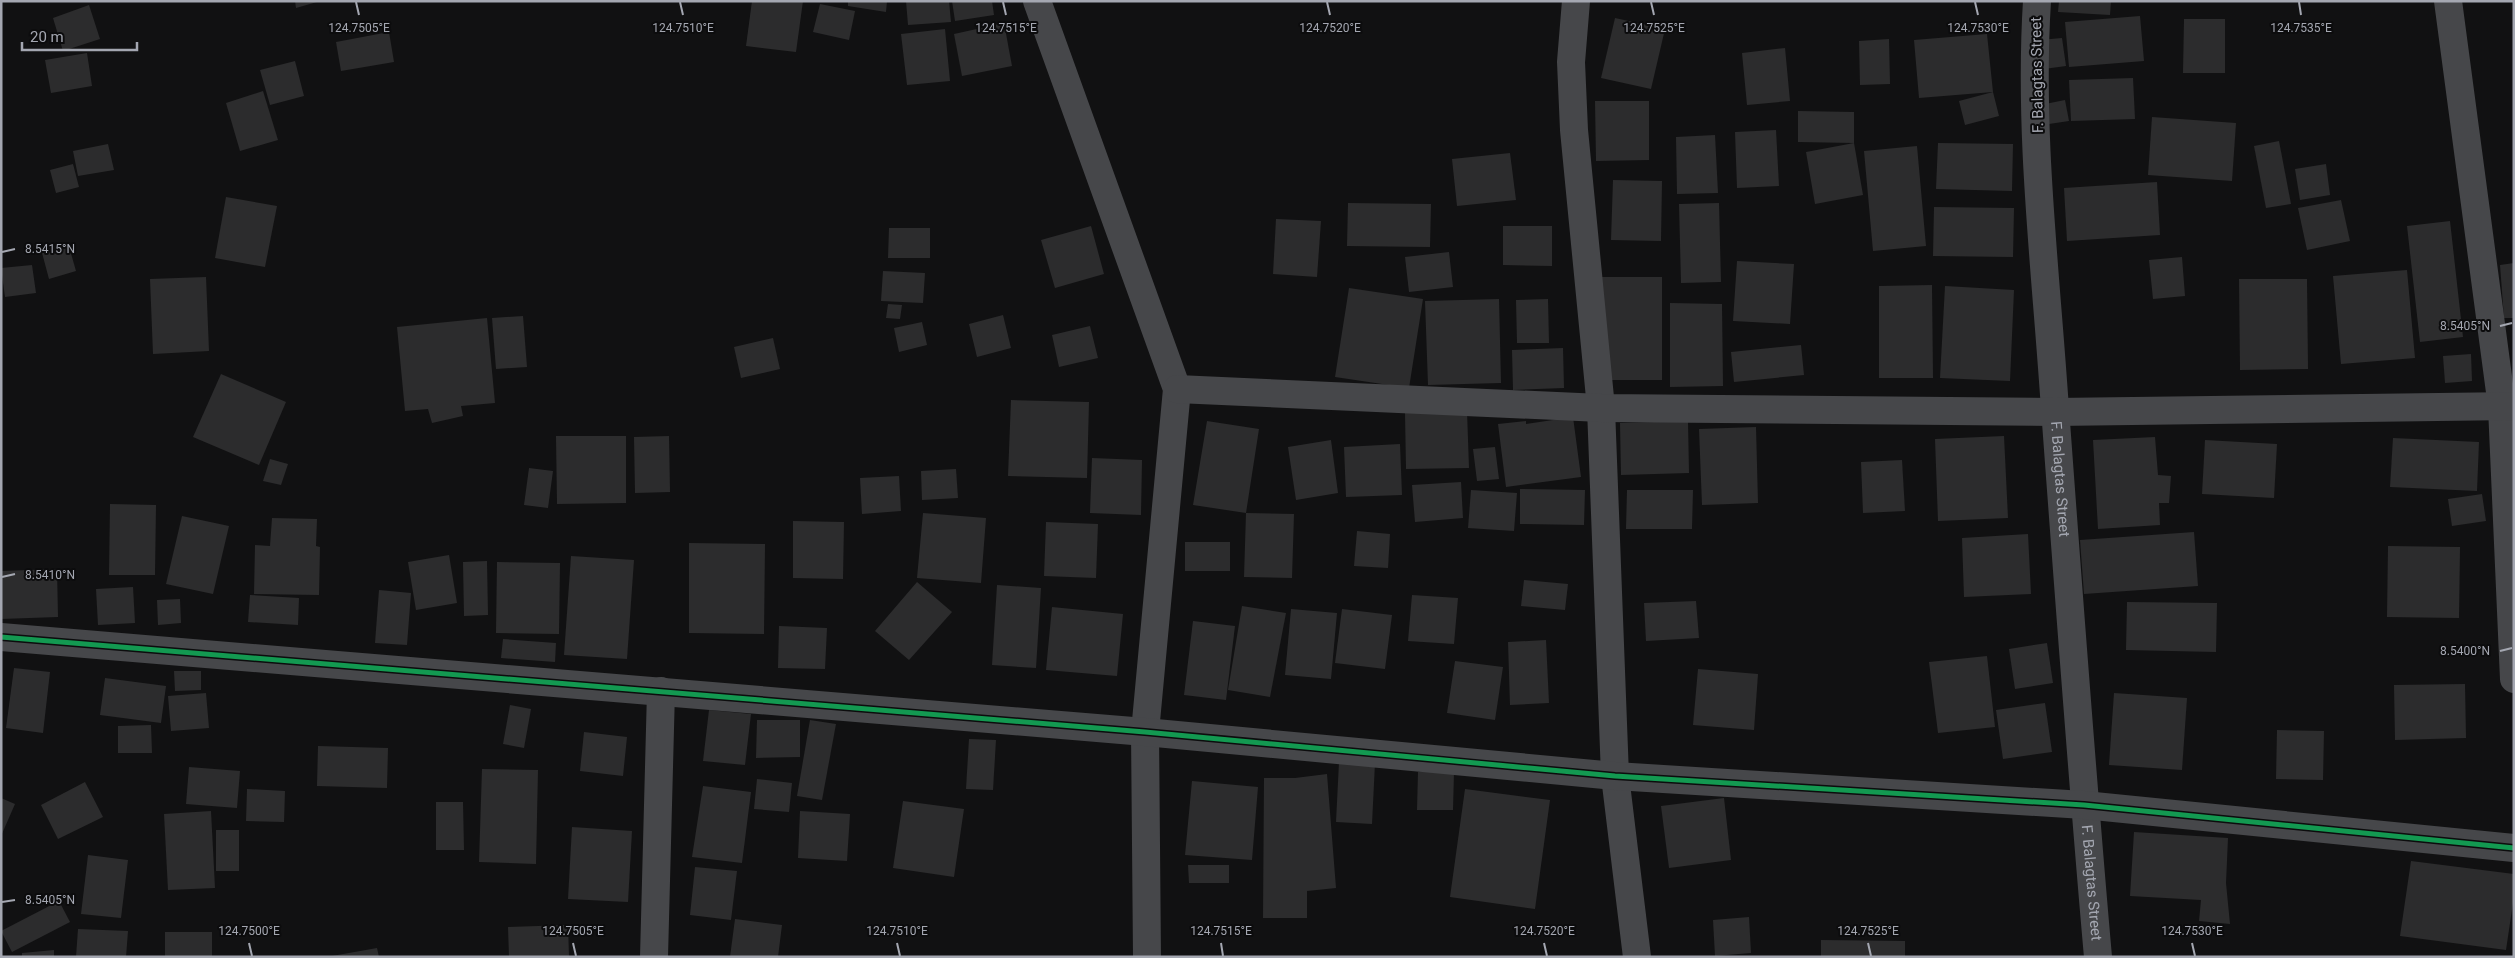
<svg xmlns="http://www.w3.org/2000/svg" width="2515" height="958" font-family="Roboto,sans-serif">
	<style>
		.building { fill: #2c2c2d }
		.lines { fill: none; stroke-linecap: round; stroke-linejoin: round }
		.minor { stroke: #46474a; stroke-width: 28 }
		.cycleway-casing { stroke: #0c0c0d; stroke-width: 8 }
		.cycleway { stroke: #139951; stroke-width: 5 }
		.ticks { fill: none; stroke: #a4a7b1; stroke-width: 2 }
		.labels { text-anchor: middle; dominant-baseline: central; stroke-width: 4; stroke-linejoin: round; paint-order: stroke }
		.street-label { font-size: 15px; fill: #a4a7b1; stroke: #0c0c0d }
		.ticks-label { font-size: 12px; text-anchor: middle; fill: #a4a7b1; stroke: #0c0c0d; stroke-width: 4; stroke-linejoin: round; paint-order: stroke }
	</style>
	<rect width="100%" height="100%" fill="#111112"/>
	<g class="building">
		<path d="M 295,1 L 317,1 L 317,2 L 296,8 Z"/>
		<path d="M 752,1 L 803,1 L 796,52 L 746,46 Z"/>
		<path d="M 848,1 L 887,1 L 886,12 L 848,6 Z"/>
		<path d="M 906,1 L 949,1 L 951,22 L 908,25 Z"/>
		<path d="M 952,1 L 992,1 L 994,15 L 955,21 Z"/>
		<path d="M 2059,1 L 2111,1 L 2110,15 L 2058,12 Z"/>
		<path d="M 820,4 L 855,11 L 849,40 L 813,32 Z"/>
		<path d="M 89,5 L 100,39 L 63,51 L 53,18 Z"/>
		<path d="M 2140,16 L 2144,61 L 2069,67 L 2065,22 Z"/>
		<path d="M 1615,18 L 1665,29 L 1651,89 L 1601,78 Z"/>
		<path d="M 2184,19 L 2225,19 L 2225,73 L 2183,73 Z"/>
		<path d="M 1004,23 L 1012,66 L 962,76 L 954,34 Z"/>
		<path d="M 945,29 L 950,81 L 907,85 L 901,34 Z"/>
		<path d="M 389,32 L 394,62 L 341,71 L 336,42 Z"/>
		<path d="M 1987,34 L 1993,92 L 1999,116 L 1965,125 L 1959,101 L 1993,92 L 1919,98 L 1914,40 Z"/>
		<path d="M 2062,38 L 2066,66 L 2044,69 L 2040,40 Z"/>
		<path d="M 1889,39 L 1890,84 L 1860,85 L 1859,41 Z"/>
		<path d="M 1785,48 L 1790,101 L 1747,105 L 1742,53 Z"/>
		<path d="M 87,53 L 92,86 L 51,93 L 45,60 Z"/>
		<path d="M 295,61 L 304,96 L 270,105 L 260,70 Z"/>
		<path d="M 2133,78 L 2135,119 L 2071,121 L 2069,80 Z"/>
		<path d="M 263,91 L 278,140 L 240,151 L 226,103 Z"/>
		<path d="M 2065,100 L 2069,121 L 2049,124 L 2045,104 Z"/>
		<path d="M 1595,101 L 1649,101 L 1649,160 L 1596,161 Z"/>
		<path d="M 1798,111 L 1854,112 L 1854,143 L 1863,195 L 1815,204 L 1806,152 L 1854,143 L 1798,142 Z"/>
		<path d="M 2152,117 L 2236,123 L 2232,181 L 2148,175 Z"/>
		<path d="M 1776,130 L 1779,186 L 1737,188 L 1735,132 Z"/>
		<path d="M 1715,135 L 1718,193 L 1677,194 L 1676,137 Z"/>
		<path d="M 2279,141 L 2291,204 L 2266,208 L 2254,146 Z"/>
		<path d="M 1938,143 L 2013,144 L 2012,191 L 1936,189 Z"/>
		<path d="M 108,144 L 114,170 L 78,176 L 73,151 Z"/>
		<path d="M 1917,146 L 1926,246 L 1873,251 L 1864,151 Z"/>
		<path d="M 1510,153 L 1516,200 L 1457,206 L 1452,159 Z"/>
		<path d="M 73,164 L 79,187 L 56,193 L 50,170 Z"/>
		<path d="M 2326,164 L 2330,195 L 2300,200 L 2295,169 Z"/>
		<path d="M 1613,180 L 1662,181 L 1661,241 L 1611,240 Z"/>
		<path d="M 2157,182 L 2160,235 L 2067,241 L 2064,188 Z"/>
		<path d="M 226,197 L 277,206 L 265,267 L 215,258 Z"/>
		<path d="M 2341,200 L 2350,241 L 2307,250 L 2298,208 Z"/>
		<path d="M 1348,203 L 1431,204 L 1430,247 L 1347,246 Z"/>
		<path d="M 1719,203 L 1721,282 L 1681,283 L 1679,204 Z"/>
		<path d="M 1934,207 L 2014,208 L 2013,257 L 1933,256 Z"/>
		<path d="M 1276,219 L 1321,221 L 1317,277 L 1273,274 Z"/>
		<path d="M 2450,221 L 2463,337 L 2420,342 L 2407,226 Z"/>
		<path d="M 1091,226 L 1104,274 L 1055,288 L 1041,240 Z"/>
		<path d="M 1503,226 L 1552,226 L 1552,266 L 1503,265 Z"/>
		<path d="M 889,228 L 930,228 L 930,258 L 888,258 Z"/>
		<path d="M 68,243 L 76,271 L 49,279 L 41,249 Z"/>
		<path d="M 1449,252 L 1453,287 L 1409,292 L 1405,257 Z"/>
		<path d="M 2182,257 L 2185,296 L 2153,299 L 2149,260 Z"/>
		<path d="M 1737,261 L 1794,264 L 1790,324 L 1733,321 Z"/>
		<path d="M 2514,263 L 2514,318 L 2504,318 L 2500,265 Z"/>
		<path d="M 32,265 L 36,293 L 5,297 L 1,268 Z"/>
		<path d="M 2407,270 L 2415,358 L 2341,364 L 2333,276 Z"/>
		<path d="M 883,271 L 925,273 L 923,303 L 881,301 Z"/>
		<path d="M 206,277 L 209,351 L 153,354 L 150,279 Z"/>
		<path d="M 1602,277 L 1662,277 L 1662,380 L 1601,380 Z"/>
		<path d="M 2239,279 L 2307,279 L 2308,369 L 2240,370 Z"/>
		<path d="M 1932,285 L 1933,378 L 1879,378 L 1879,286 Z"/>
		<path d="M 1945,286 L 2014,290 L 2010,381 L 1940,378 Z"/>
		<path d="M 1349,288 L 1423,299 L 1409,388 L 1335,377 Z"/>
		<path d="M 1499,299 L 1501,383 L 1428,385 L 1425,301 Z"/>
		<path d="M 1548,299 L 1549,343 L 1517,343 L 1516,300 Z"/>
		<path d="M 1670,303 L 1722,304 L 1723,386 L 1670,387 Z"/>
		<path d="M 888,304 L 902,305 L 900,319 L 886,318 Z"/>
		<path d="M 1003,315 L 1011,348 L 977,357 L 969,324 Z"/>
		<path d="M 523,316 L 527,367 L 496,369 L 492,318 Z"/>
		<path d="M 487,318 L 495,403 L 461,406 L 463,416 L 432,423 L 428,409 L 405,411 L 397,327 Z"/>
		<path d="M 922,322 L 927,345 L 899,352 L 894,328 Z"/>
		<path d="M 1090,326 L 1098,358 L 1059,367 L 1052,335 Z"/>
		<path d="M 773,338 L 780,369 L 741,378 L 734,347 Z"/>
		<path d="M 1801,345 L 1804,375 L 1734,382 L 1731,352 Z"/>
		<path d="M 1563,348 L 1564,388 L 1513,390 L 1512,350 Z"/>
		<path d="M 2471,354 L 2472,381 L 2445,383 L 2443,356 Z"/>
		<path d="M 221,374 L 286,402 L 259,465 L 193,437 Z"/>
		<path d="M 1011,400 L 1089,402 L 1087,478 L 1008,476 Z"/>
		<path d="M 1467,411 L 1469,468 L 1406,469 L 1405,413 Z"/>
		<path d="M 1573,417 L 1581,477 L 1506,487 L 1498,424 L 1526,421 L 1526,424 Z"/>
		<path d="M 1207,421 L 1259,429 L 1246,513 L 1294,514 L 1292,578 L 1244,577 L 1246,513 L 1193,505 Z"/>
		<path d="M 1688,421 L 1689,473 L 1621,475 L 1620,423 Z"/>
		<path d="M 1756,427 L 1758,503 L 1702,505 L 1699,429 Z"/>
		<path d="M 556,436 L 626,436 L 626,503 L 557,504 Z"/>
		<path d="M 669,436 L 670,492 L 635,493 L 634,437 Z"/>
		<path d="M 2004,436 L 2008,518 L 1938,521 L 1935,439 Z"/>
		<path d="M 2155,437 L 2158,475 L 2171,476 L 2169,503 L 2159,503 L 2160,525 L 2098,529 L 2093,440 Z"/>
		<path d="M 2393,438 L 2479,442 L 2477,491 L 2390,487 Z"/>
		<path d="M 1331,440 L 1338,493 L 1296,500 L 1288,447 Z"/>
		<path d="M 2205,440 L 2277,444 L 2274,498 L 2202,494 Z"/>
		<path d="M 1400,444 L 1402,495 L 1346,497 L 1344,447 Z"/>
		<path d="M 1495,447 L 1499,479 L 1477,481 L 1473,449 Z"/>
		<path d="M 1092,458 L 1142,460 L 1141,515 L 1090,513 Z"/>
		<path d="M 270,459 L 288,464 L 281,485 L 263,481 Z"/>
		<path d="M 1902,460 L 1905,511 L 1863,513 L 1861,462 Z"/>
		<path d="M 529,468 L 553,471 L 548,508 L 524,505 Z"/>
		<path d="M 956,469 L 958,498 L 922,500 L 921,471 Z"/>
		<path d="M 899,476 L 901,511 L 862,514 L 860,478 Z"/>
		<path d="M 1461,482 L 1463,518 L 1415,522 L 1412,485 Z"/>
		<path d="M 1520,489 L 1585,490 L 1584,525 L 1520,524 Z"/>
		<path d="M 1471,490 L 1517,493 L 1514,531 L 1468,528 Z"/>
		<path d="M 1627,490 L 1693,490 L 1692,529 L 1626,529 Z"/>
		<path d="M 2482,494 L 2486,521 L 2452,526 L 2448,499 Z"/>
		<path d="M 110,504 L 156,505 L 155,575 L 109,575 Z"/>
		<path d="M 923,513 L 986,518 L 981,583 L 917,578 Z"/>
		<path d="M 182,516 L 229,526 L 213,594 L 166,584 Z"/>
		<path d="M 272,518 L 317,519 L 316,546 L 320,547 L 319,595 L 254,594 L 255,545 L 270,546 Z"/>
		<path d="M 793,521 L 844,522 L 843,579 L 793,578 Z"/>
		<path d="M 1046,522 L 1098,524 L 1096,578 L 1044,576 Z"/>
		<path d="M 1357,531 L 1390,534 L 1388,568 L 1354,566 Z"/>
		<path d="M 2194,532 L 2198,586 L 2084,594 L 2080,540 Z"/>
		<path d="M 2028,534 L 2031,594 L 1964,597 L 1962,538 Z"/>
		<rect x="1185" y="542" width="45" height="29"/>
		<path d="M 689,543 L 765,544 L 764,634 L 689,633 Z"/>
		<path d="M 2388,546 L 2460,547 L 2459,618 L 2387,617 Z"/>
		<path d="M 449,555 L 457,603 L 416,610 L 408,562 Z"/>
		<path d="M 571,556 L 634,560 L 627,659 L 564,655 Z"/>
		<path d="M 487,561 L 488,615 L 464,616 L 463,562 Z"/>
		<path d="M 497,562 L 560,563 L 559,634 L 496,633 Z"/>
		<path d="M 57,569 L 58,617 L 1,619 L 1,571 Z"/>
		<path d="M 1524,580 L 1568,584 L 1565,610 L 1521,606 Z"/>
		<path d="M 917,582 L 952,612 L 909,660 L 875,631 Z"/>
		<path d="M 997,585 L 1041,588 L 1036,668 L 992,665 Z"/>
		<path d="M 133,587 L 135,623 L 98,625 L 96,589 Z"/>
		<path d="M 379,590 L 411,593 L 407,645 L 375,643 Z"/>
		<path d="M 250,595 L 299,598 L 298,625 L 248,622 Z"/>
		<path d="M 1412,595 L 1458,598 L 1454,644 L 1408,641 Z"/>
		<path d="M 180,599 L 181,623 L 158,625 L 157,600 Z"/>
		<path d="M 1696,601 L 1699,638 L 1646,641 L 1644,603 Z"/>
		<path d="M 2127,602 L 2217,603 L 2216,652 L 2126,650 Z"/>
		<path d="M 1242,606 L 1286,613 L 1270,697 L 1228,690 Z"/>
		<path d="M 1052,607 L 1123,614 L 1117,676 L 1046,670 Z"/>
		<path d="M 1291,609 L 1337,613 L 1331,679 L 1285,675 Z"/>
		<path d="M 1342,609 L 1392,615 L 1385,669 L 1335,663 Z"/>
		<path d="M 1193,621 L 1235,626 L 1226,700 L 1184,695 Z"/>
		<path d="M 779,626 L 827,628 L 825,669 L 778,668 Z"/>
		<path d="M 503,639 L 556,643 L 555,662 L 501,658 Z"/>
		<path d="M 1546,640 L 1549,703 L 1510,705 L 1508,642 Z"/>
		<path d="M 2047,643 L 2053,683 L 2015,689 L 2009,649 Z"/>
		<path d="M 1987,656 L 1995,727 L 1938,733 L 1929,662 Z"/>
		<path d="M 1455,661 L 1503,667 L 1495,720 L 1447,713 Z"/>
		<path d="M 14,668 L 50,672 L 43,733 L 6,728 Z"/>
		<path d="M 1698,669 L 1758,674 L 1754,730 L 1693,725 Z"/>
		<path d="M 174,671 L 201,671 L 201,690 L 175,691 Z"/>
		<path d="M 105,678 L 166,686 L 161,723 L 100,715 Z"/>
		<path d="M 2465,684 L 2466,738 L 2395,740 L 2394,685 Z"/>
		<path d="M 206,693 L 209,728 L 171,731 L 168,696 Z"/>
		<path d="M 2114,693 L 2187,698 L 2182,770 L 2109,765 Z"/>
		<path d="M 2045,703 L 2052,752 L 2003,759 L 1996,710 Z"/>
		<path d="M 510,705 L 531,709 L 524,748 L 503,744 Z"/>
		<path d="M 709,710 L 751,714 L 745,765 L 703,761 Z"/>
		<path d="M 757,720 L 800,720 L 800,757 L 756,758 Z"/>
		<path d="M 810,720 L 836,724 L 822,800 L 797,796 Z"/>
		<path d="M 151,725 L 152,753 L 118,753 L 118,726 Z"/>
		<path d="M 2277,730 L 2324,731 L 2323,780 L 2276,779 Z"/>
		<path d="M 584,732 L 627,737 L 623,776 L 580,771 Z"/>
		<path d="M 969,739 L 996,740 L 993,790 L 966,789 Z"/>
		<path d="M 318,746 L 388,748 L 387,788 L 317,786 Z"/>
		<path d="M 1339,762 L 1375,763 L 1372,824 L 1336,822 Z"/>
		<path d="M 189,767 L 240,771 L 237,808 L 186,804 Z"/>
		<path d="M 482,769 L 538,770 L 536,864 L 479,862 Z"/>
		<path d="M 1418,772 L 1454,772 L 1453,810 L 1417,810 Z"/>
		<path d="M 1327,774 L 1336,888 L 1307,891 L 1307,918 L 1263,918 L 1264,778 L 1295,778 Z"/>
		<path d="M 757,779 L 792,783 L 789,812 L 754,809 Z"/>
		<path d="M 1192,781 L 1258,787 L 1252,860 L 1185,855 Z"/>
		<path d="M 85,782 L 103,817 L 58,839 L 41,805 Z"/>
		<path d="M 703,786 L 751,792 L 742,863 L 692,857 Z"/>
		<path d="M 247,789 L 285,791 L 284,822 L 246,821 Z"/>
		<path d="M 1465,789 L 1550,800 L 1535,909 L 1450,897 Z"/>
		<path d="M 1,798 L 15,804 L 1,836 Z"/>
		<path d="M 1724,798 L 1731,860 L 1669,868 L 1661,806 Z"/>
		<path d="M 903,801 L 964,809 L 954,877 L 893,868 Z"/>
		<path d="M 436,802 L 463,802 L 464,850 L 436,850 Z"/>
		<path d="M 211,811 L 215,888 L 168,890 L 164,814 Z"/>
		<path d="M 800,811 L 850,814 L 847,861 L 798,858 Z"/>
		<path d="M 572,827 L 632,831 L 628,902 L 568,899 Z"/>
		<rect x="216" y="830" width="23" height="41"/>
		<path d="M 2134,832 L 2228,838 L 2226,883 L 2230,924 L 2199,921 L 2201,900 L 2130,896 Z"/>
		<path d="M 88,855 L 128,860 L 121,918 L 81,914 Z"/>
		<path d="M 2411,861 L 2514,874 L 2514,896 L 2506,950 L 2400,936 Z"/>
		<path d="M 1188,865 L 1229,865 L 1229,883 L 1189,883 Z"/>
		<path d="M 695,867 L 737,871 L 731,920 L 690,915 Z"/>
		<path d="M 59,901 L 70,922 L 12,952 L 1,931 Z"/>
		<path d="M 1749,917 L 1751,953 L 1715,956 L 1713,920 Z"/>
		<path d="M 735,919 L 782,925 L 778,957 L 730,957 Z"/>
		<path d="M 568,925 L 569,957 L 509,957 L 508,927 Z"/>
		<path d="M 78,929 L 128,931 L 126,957 L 76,957 Z"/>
		<rect x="165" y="932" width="47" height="25"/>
		<path d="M 1821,940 L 1905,941 L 1905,957 L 1821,957 Z"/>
		<path d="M 377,948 L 379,957 L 332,957 L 332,956 Z"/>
		<path d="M 54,950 L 54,957 L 22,957 L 22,953 Z"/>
	</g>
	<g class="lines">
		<g class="minor">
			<path d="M 1037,1 L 1177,389 L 1145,732 L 1147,957"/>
			<path d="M 1576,1 L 1571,62 L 1574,130 L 1601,408 L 1615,776 L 1637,957"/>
			<path id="s1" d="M 2037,1 C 2029,127 2044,255 2053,381 C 2067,573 2081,765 2098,957"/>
			<path d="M 2448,1 L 2502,407 L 2514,679"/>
			<path d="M 1177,389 L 1601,408 L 2055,412 L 2514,406"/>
			<path d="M 1,637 L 1145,732 L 1615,776 L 2084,805 L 2514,848"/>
			<path d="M 654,957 L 661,691"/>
		</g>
		<g class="cycleway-casing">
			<path id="cycleway" d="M 1,637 L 1145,732 L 1615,776 L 2084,805 L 2514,848"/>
		</g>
		<use href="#cycleway" class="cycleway"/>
	</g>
	<path class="ticks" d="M 356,2 L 359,15M 680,2 L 683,15M 1003,2 L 1006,15M 1327,2 L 1330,15M 1651,2 L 1654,15M 1975,2 L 1978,15M 2299,2 L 2301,15M 2,252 L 15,249M 2500,326 L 2512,323M 2,577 L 15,574M 2500,651 L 2512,648M 2,902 L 15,900M 249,943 L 252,956M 573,943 L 576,956M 897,943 L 900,956M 1221,943 L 1223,956M 1544,943 L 1547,956M 1868,943 L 1871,956M 2192,943 L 2195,956"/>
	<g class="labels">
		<g class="street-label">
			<text transform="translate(2037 75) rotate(-91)">F. Balagtas Street</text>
			<text stroke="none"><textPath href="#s1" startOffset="479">F. Balagtas Street</textPath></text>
			<text stroke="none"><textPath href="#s1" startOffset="884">F. Balagtas Street</textPath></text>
		</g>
	</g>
	<g class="ticks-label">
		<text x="359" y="32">124.7505°E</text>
		<text x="683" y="32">124.7510°E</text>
		<text x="1006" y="32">124.7515°E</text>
		<text x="1330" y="32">124.7520°E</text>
		<text x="1654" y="32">124.7525°E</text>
		<text x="1978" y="32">124.7530°E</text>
		<text x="2301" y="32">124.7535°E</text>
		<text x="50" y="253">8.5415°N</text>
		<text x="2465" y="330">8.5405°N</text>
		<text x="50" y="579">8.5410°N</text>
		<text x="2465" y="655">8.5400°N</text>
		<text x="50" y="904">8.5405°N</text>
		<text x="249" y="935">124.7500°E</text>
		<text x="573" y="935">124.7505°E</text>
		<text x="897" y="935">124.7510°E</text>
		<text x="1221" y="935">124.7515°E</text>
		<text x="1544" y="935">124.7520°E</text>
		<text x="1868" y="935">124.7525°E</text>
		<text x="2192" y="935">124.7530°E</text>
	</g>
	<rect width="2515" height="958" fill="none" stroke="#a4a7b1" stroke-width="5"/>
	<path d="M22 42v8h115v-8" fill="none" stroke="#a4a7b1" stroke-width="2.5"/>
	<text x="30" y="42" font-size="15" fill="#a4a7b1" stroke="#0c0c0d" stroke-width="4" paint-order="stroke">20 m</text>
</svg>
